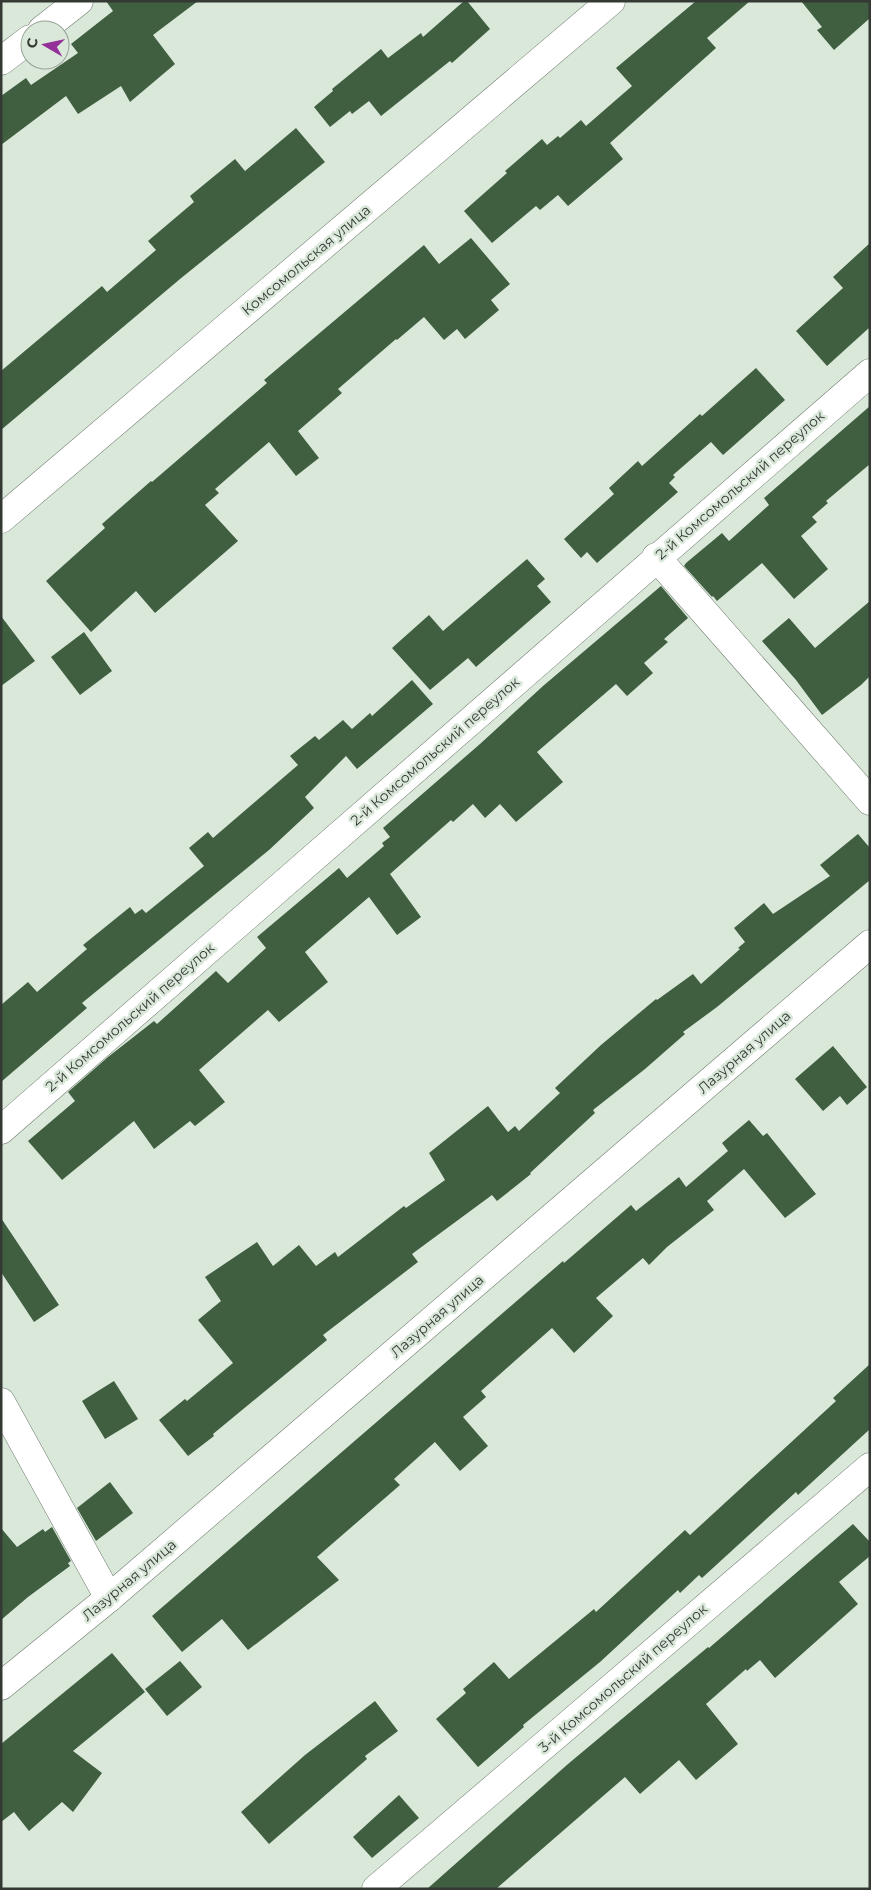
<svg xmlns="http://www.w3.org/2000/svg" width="871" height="1890" font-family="Montserrat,sans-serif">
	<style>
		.building { fill: #3f5f40 }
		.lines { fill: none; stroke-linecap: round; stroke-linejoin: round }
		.minor-casing { stroke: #6f7b6f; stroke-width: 29 }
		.minor { stroke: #fff; stroke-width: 28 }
		.labels { text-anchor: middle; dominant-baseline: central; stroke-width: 5; stroke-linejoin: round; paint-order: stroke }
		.street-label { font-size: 14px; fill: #343934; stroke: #dae8da }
	</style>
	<rect width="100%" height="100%" fill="#dae8da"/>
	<g class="building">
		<path d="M 106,1 L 198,1 L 153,35 L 175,64 L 130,102 L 121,86 L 78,114 L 66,96 L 1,145 L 1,96 L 26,78 L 31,85 L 78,53 L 71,44 L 113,11 Z"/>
		<path d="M 464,1 L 467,1 L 490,29 L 452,63 L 450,61 L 381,116 L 369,101 L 352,114 L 350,111 L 330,127 L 314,107 L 333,91 L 332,89 L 381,49 L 388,58 L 421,33 L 423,37 Z"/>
		<path d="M 696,1 L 750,1 L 707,38 L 716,48 L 610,143 L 623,159 L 568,206 L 558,195 L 540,210 L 536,206 L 492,243 L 464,211 L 507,173 L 505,171 L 542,139 L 547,145 L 558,136 L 560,138 L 581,120 L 586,126 L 632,86 L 616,68 Z"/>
		<path d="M 801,1 L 870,1 L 870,18 L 834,50 L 817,30 L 822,27 Z"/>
		<path d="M 296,128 L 325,162 L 180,279 L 1,430 L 1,371 L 102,286 L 107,292 L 156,250 L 148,241 L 194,202 L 190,196 L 235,159 L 245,171 Z"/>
		<path d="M 471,238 L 510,284 L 491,300 L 499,310 L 465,339 L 457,329 L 444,340 L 424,317 L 397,340 L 396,339 L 338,389 L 342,393 L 298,431 L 319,458 L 296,476 L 269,442 L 215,489 L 219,493 L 205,505 L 238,541 L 155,613 L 136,591 L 91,632 L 46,581 L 105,528 L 102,524 L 151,481 L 152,482 L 267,383 L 264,380 L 424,245 L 439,264 Z"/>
		<path d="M 870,243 L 870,327 L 827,366 L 796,331 L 843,288 L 833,277 Z"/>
		<path d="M 756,368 L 785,400 L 723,455 L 711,442 L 673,475 L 675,477 L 669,483 L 678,492 L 597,563 L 587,552 L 581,558 L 564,539 L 614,494 L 609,488 L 638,461 L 642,466 L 700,414 L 702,416 Z"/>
		<path d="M 870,406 L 870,464 L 826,501 L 828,503 L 812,517 L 817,522 L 801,536 L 828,569 L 794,599 L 762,563 L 717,601 L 713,596 L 712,597 L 684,566 L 686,563 L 722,533 L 729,541 L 769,505 L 764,498 Z"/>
		<path d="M 527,559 L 545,579 L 537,586 L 551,602 L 476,667 L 468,658 L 430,690 L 392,648 L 429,615 L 443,631 Z"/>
		<path d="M 661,586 L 688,618 L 664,639 L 668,642 L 644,663 L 653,673 L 627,696 L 616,684 L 537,752 L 563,782 L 516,822 L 500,804 L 485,818 L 473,804 L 453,822 L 451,820 L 390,874 L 421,917 L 397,935 L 369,897 L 305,952 L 328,982 L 279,1022 L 268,1010 L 199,1070 L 225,1102 L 195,1126 L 190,1121 L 154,1149 L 134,1121 L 62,1180 L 28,1141 L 75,1101 L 68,1092 L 108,1057 L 154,1021 L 157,1024 L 216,971 L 228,983 L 266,948 L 257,937 L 339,868 L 347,878 L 384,846 L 382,843 L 390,837 L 383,828 L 480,744 L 543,686 Z"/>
		<path d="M 870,601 L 870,676 L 861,685 L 822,715 L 796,680 L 762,641 L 789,618 L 815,648 Z"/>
		<path d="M 1,616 L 35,661 L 1,686 Z"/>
		<path d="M 84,632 L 112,671 L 80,695 L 51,657 Z"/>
		<path d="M 412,680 L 433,704 L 357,769 L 346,756 L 305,797 L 314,808 L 269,850 L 82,1003 L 87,1008 L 1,1082 L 1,1005 L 28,982 L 37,992 L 87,949 L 83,945 L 130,907 L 135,914 L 142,909 L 146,913 L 204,866 L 189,848 L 208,832 L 213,838 L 298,765 L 290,756 L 315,736 L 319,740 L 343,720 L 352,729 L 370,713 L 372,716 Z"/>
		<path d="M 858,834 L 870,848 L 870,880 L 717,1007 L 683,1032 L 685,1034 L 645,1069 L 593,1110 L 595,1113 L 530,1173 L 531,1174 L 497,1201 L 492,1195 L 412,1254 L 418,1262 L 323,1335 L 327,1340 L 213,1434 L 214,1436 L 188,1456 L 159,1420 L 185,1399 L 187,1401 L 233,1363 L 198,1320 L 221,1301 L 205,1277 L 257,1242 L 273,1266 L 299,1245 L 316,1266 L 335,1252 L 338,1257 L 404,1206 L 406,1208 L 445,1180 L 429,1153 L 488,1106 L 508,1132 L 515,1126 L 519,1131 L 560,1093 L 555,1088 L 601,1045 L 656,999 L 657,1000 L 693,974 L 701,984 L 740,949 L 738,948 L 745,942 L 734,928 L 764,903 L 773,914 L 830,876 L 820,865 Z"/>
		<path d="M 833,1046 L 867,1087 L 847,1105 L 840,1096 L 823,1111 L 795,1079 Z"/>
		<path d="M 749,1120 L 763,1136 L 767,1133 L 816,1194 L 785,1218 L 744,1169 L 707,1201 L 714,1210 L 667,1247 L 649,1265 L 643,1258 L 596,1298 L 613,1316 L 574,1353 L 552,1328 L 481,1391 L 486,1397 L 463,1417 L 488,1446 L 460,1471 L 435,1442 L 394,1479 L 400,1485 L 317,1557 L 339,1580 L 248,1650 L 222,1619 L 182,1652 L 152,1616 L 563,1261 L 564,1263 L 631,1205 L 636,1211 L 679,1177 L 686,1187 L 728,1151 L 722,1143 Z"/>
		<path d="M 1,1218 L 59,1305 L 34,1322 L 1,1272 Z"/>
		<path d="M 870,1364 L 870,1429 L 798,1495 L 796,1492 L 702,1578 L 699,1575 L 680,1593 L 678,1590 L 600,1662 L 523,1725 L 524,1727 L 478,1767 L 436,1719 L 466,1693 L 463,1689 L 494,1662 L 509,1679 L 594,1609 L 596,1612 L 685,1530 L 690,1535 L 836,1401 L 833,1398 Z"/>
		<path d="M 114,1381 L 138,1419 L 105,1439 L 82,1401 Z"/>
		<path d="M 110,1482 L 133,1513 L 96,1541 L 77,1508 Z"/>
		<path d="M 853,1524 L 870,1542 L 870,1556 L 839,1582 L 858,1604 L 775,1678 L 760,1660 L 747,1671 L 746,1669 L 706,1704 L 738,1744 L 696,1780 L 679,1760 L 640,1794 L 625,1777 L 496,1889 L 427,1889 L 568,1764 L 708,1647 L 709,1648 Z"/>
		<path d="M 52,1527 L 71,1561 L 68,1563 L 70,1566 L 28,1597 L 1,1620 L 1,1528 L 17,1547 L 43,1529 L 45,1532 Z"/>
		<path d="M 112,1653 L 145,1692 L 73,1751 L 102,1773 L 73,1812 L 62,1802 L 29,1831 L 14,1812 L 1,1822 L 1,1744 Z"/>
		<path d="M 180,1661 L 202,1687 L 167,1716 L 145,1689 Z"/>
		<path d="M 375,1701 L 398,1731 L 365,1756 L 367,1759 L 269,1844 L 241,1812 L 305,1755 Z"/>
		<path d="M 399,1795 L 419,1818 L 372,1858 L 353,1837 Z"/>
	</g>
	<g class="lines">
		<g class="minor-casing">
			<g id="minor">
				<path d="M 42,30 L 79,1"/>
				<path d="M 1,61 L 30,39"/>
				<path d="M 1,519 L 611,1"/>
				<path d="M 656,557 L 870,801"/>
				<path d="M 1,1130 L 870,373"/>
				<path d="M 1,1402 L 109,1598"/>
				<path d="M 1,1686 L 109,1598 L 870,944"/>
				<path d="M 376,1889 L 870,1467"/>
			</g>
		</g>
		<use href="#minor" class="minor"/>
	</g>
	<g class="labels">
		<g class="street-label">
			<text transform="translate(306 260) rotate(-40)">Комсомольская улица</text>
			<text transform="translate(740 485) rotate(-41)">2-й Комсомольский переулок</text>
			<text transform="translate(435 751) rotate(-41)">2-й Комсомольский переулок</text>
			<text transform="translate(130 1017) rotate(-41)">2-й Комсомольский переулок</text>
			<text transform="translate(744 1052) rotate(-41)">Лазурная улица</text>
			<text transform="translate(437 1316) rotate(-41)">Лазурная улица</text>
			<text transform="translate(129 1580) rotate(-40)">Лазурная улица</text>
			<text transform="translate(623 1678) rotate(-41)">3-й Комсомольский переулок</text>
		</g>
	</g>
	<rect width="871" height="1890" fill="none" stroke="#343934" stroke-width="5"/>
	<g transform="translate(45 45) rotate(279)"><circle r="24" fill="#dae8da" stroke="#98a298"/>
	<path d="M0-4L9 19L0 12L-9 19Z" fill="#933199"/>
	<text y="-8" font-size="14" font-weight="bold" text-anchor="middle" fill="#343934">С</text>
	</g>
</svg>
